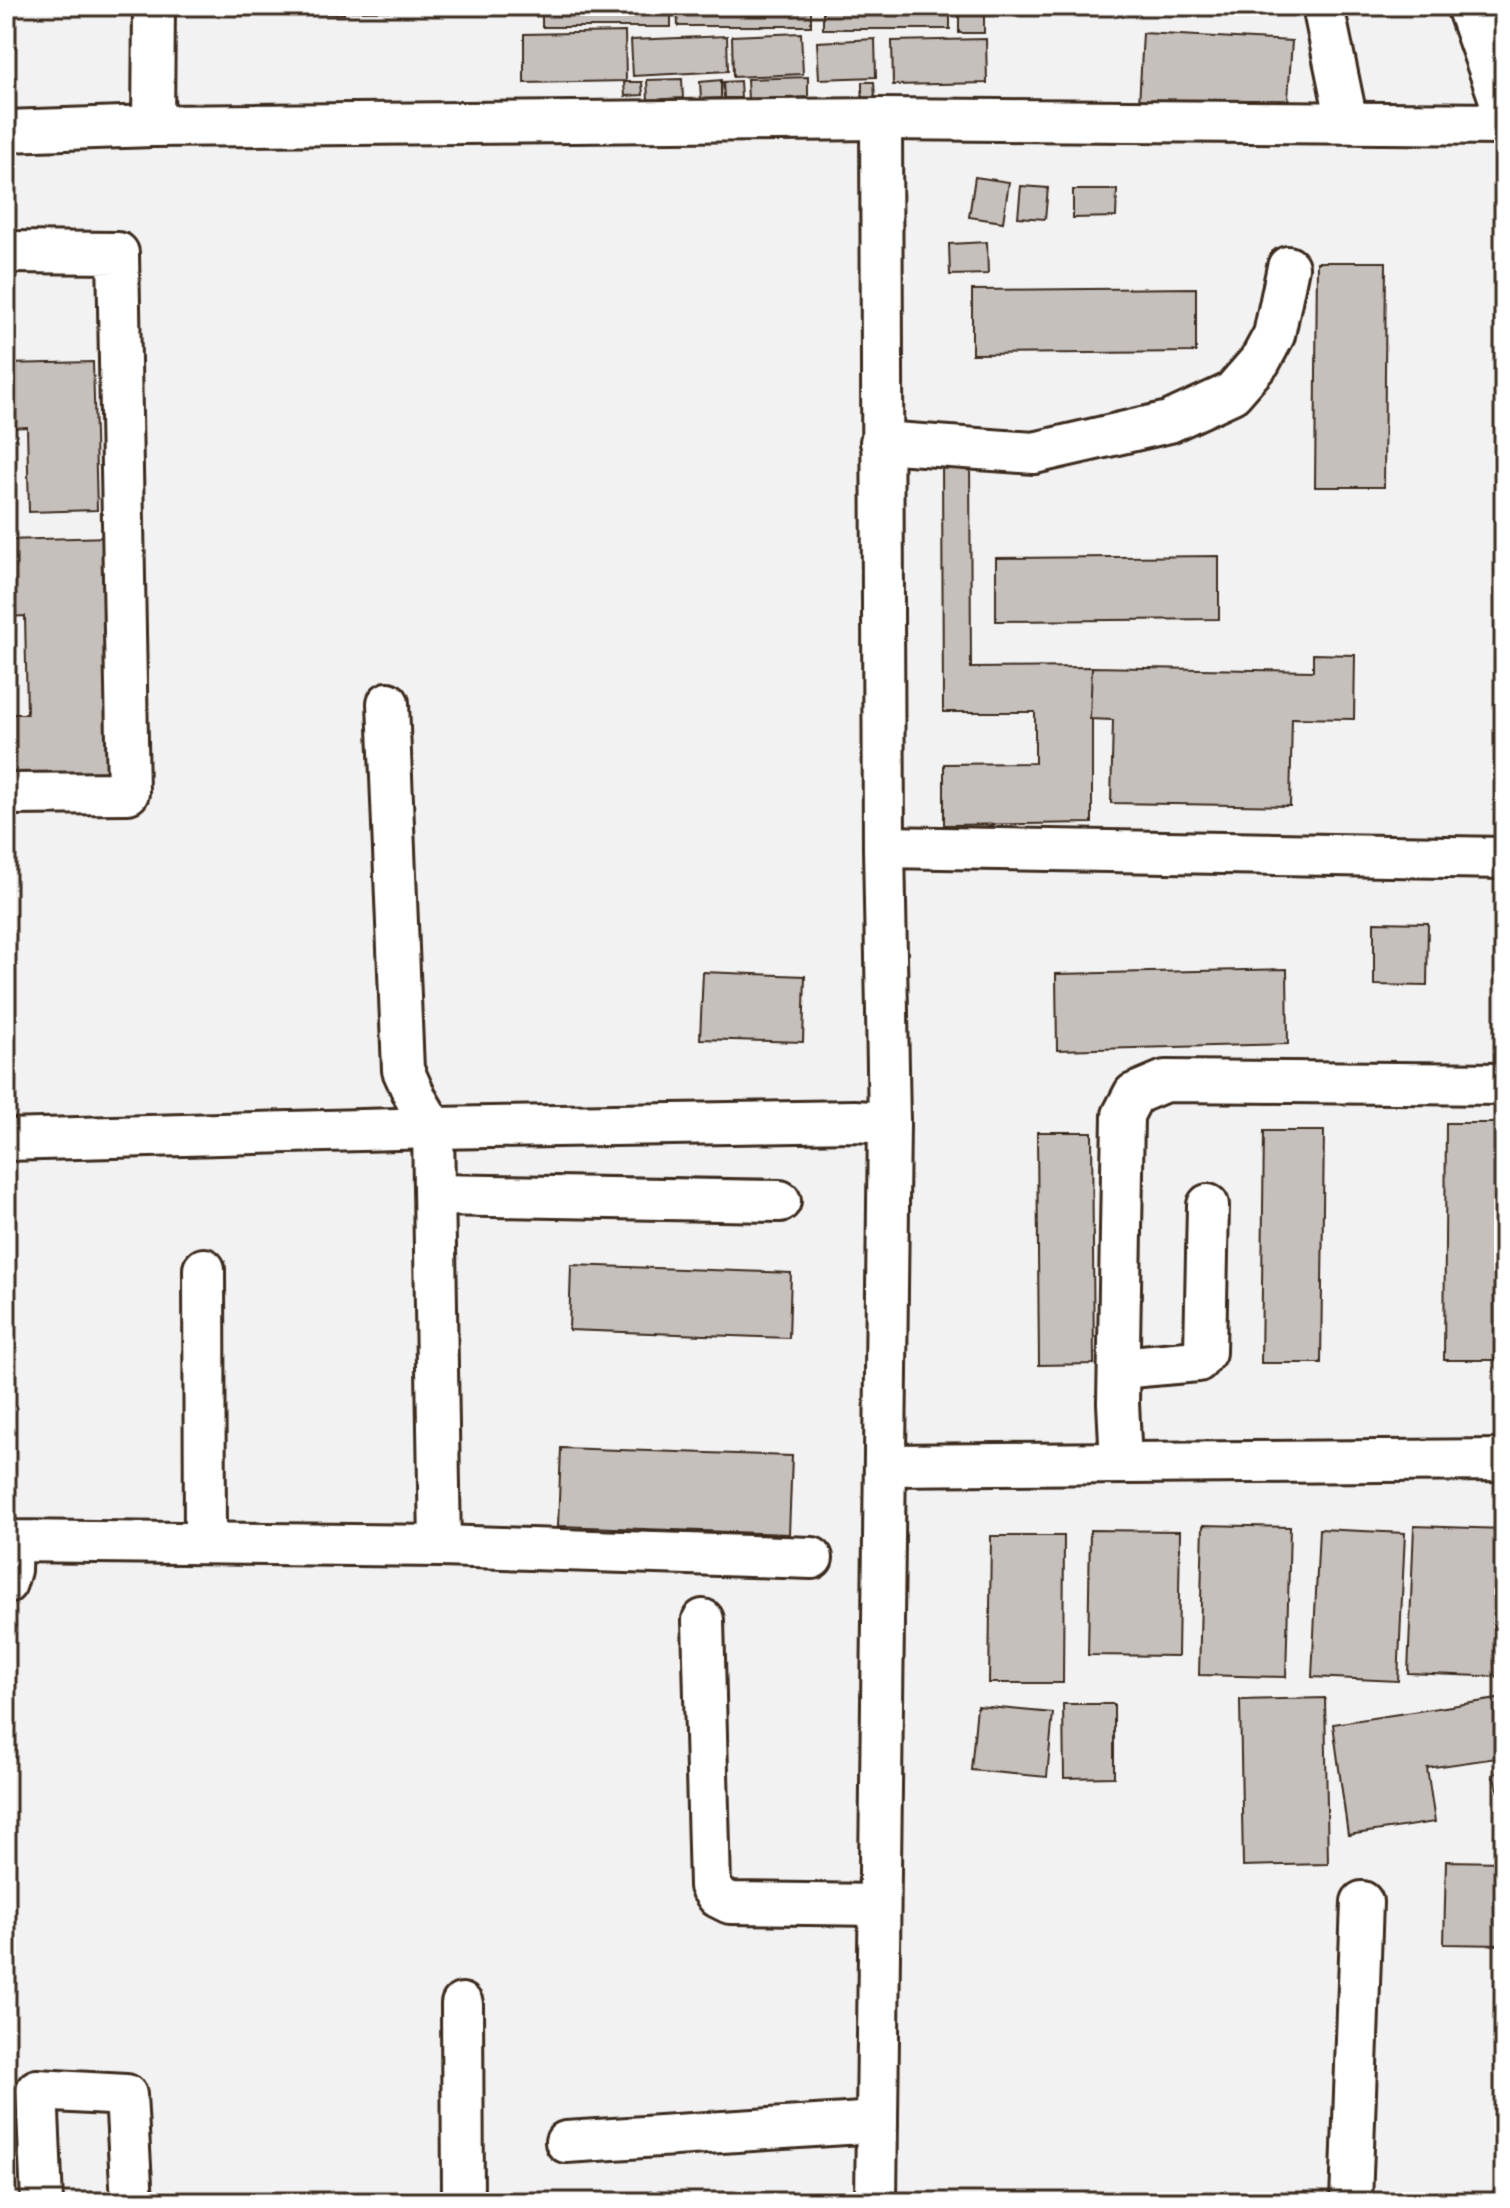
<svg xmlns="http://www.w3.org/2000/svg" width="1510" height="2208" font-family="Caveat,sans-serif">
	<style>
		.building { fill: #c6c0bd; stroke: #3b2a1e; stroke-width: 2 }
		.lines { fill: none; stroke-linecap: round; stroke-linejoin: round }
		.minor-casing { stroke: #3b2a1e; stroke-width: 46 }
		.minor { stroke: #fff; stroke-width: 40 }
	</style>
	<rect width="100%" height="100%" fill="#f3f2f2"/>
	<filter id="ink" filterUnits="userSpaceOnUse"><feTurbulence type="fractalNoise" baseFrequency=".0125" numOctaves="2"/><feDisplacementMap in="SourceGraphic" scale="16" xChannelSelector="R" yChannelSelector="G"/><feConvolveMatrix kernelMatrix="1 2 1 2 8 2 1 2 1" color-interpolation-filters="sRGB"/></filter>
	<g filter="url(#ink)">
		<g class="building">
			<path d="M 243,6 L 344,6 L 344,14 L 243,13 Z"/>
			<path d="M 348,6 L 478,6 L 478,10 L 348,11 Z"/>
			<rect x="542" y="6" width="129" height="21"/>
			<path d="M 677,6 L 811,6 L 811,26 L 678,26 Z"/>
			<path d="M 823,6 L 950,7 L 950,29 L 823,29 Z"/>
			<rect x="959" y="13" width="25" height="20"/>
			<path d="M 625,32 L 626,81 L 524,83 L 524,34 Z"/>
			<path d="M 801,33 L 803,74 L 733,77 L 732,36 Z"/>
			<path d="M 1143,33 L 1292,41 L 1287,113 L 1139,105 Z"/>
			<path d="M 727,36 L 728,71 L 633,76 L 631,40 Z"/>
			<path d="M 875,39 L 876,77 L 819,79 L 817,42 Z"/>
			<path d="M 986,39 L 987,83 L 893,85 L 892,41 Z"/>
			<path d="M 808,77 L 808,97 L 748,100 L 747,79 Z"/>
			<path d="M 682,79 L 683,98 L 648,100 L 647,80 Z"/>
			<path d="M 721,80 L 721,98 L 701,99 L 700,82 Z"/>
			<path d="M 740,81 L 741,98 L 724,98 L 723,82 Z"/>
			<path d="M 624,82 L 642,82 L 643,95 L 625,96 Z"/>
			<path d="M 862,82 L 874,82 L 875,98 L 862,98 Z"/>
			<path d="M 975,177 L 1009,182 L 1003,222 L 969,217 Z"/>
			<path d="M 1021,186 L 1048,188 L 1045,219 L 1018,217 Z"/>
			<path d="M 1073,190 L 1117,190 L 1116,217 L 1073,218 Z"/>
			<path d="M 987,242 L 988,274 L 950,275 L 949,244 Z"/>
			<path d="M 1317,262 L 1386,262 L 1384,487 L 1315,487 Z"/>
			<path d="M 1196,288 L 1196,352 L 972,354 L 972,290 Z"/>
			<path d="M 93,362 L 97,510 L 29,512 L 27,427 L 6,428 L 6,364 Z"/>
			<path d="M 942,456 L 970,456 L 971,668 L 1092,667 L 1092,823 L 944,825 L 944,764 L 1035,763 L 1035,712 L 943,712 Z"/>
			<path d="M 109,537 L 113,779 L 6,782 L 6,714 L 27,714 L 25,616 L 6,617 L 6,540 Z"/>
			<path d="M 1219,556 L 1219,619 L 996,621 L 996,558 Z"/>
			<path d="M 1313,654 L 1355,655 L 1354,719 L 1292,718 L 1290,806 L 1111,803 L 1113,720 L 1090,719 L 1092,667 L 1313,671 Z"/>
			<path d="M 1374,922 L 1428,923 L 1427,986 L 1374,985 Z"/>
			<path d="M 1287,969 L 1288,1044 L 1057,1050 L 1056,974 Z"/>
			<path d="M 703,972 L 805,976 L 803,1042 L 700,1039 Z"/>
			<path d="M 1446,1123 L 1504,1123 L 1504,1360 L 1444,1360 Z"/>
			<path d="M 1264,1131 L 1324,1131 L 1321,1363 L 1261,1363 Z"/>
			<path d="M 1037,1132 L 1092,1132 L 1094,1364 L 1039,1365 Z"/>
			<path d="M 571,1265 L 791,1273 L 789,1338 L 569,1330 Z"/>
			<path d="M 561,1448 L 792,1456 L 789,1534 L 558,1526 Z"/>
			<path d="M 1203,1525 L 1290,1527 L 1286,1677 L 1199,1675 Z"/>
			<path d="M 1414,1526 L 1504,1529 L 1504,1677 L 1408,1673 Z"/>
			<path d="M 1319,1529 L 1405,1533 L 1398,1681 L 1312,1677 Z"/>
			<path d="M 1090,1530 L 1180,1531 L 1178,1656 L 1088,1655 Z"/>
			<path d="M 991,1536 L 1064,1536 L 1063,1683 L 989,1683 Z"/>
			<path d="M 1325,1698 L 1328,1864 L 1243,1866 L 1240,1700 Z"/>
			<path d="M 1504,1698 L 1504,1757 L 1427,1768 L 1435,1822 L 1348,1835 L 1333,1724 Z"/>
			<path d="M 1063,1704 L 1114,1704 L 1114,1777 L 1064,1778 Z"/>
			<path d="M 977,1706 L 1053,1713 L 1047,1777 L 971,1770 Z"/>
			<path d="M 1504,1770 L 1504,1803 L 1492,1775 Z"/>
			<path d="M 1446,1861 L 1504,1862 L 1504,1945 L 1444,1944 Z"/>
		</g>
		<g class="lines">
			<g class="minor-casing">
				<g id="minor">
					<path d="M 1323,6 L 1347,122"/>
					<path d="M 1467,6 L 1504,111"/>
					<path d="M 153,126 L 154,6"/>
					<path d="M 6,131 L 153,126 L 881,119 L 1504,124"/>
					<path d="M 6,252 L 118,253 L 128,793 L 6,794"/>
					<path d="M 881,442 L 1034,453 L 1169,422 L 1232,393 L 1260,361 L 1274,335 L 1288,267"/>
					<path d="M 388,703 L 403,1070 L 416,1099 L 433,1128 L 440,1546"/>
					<path d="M 884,847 L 1504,858"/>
					<path d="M 6,1140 L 433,1128 L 854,1121 L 889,1123"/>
					<path d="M 435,1195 L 780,1201"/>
					<path d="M 204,1269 L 205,1543"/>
					<path d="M 1119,1368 L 1198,1361 L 1205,1352 L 1208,1205"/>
					<path d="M 1121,1463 L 1118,1403 L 1123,1115 L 1134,1094 L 1165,1081 L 1504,1084"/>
					<path d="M 885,1465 L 1504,1460"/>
					<path d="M 6,1538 L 11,1541 L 440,1546 L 812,1558"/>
					<path d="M 6,1583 L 10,1570 L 11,1541"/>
					<path d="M 703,1620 L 710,1886 L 718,1897 L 730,1903 L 879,1905"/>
					<path d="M 462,2004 L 463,2202"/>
					<path d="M 566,2142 L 877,2122"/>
					<path d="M 42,2202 L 37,2090 L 126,2095 L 132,2202"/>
					<path d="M 876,2202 L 889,1123 L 884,847 L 881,119"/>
					<path d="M 1351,2202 L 1362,1902"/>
				</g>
			</g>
			<use href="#minor" class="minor"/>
		</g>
	</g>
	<rect width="1510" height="2208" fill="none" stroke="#fff" stroke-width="32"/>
	<rect x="16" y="16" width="1478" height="2176" fill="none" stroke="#3b2a1e" stroke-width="3" filter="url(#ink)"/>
</svg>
